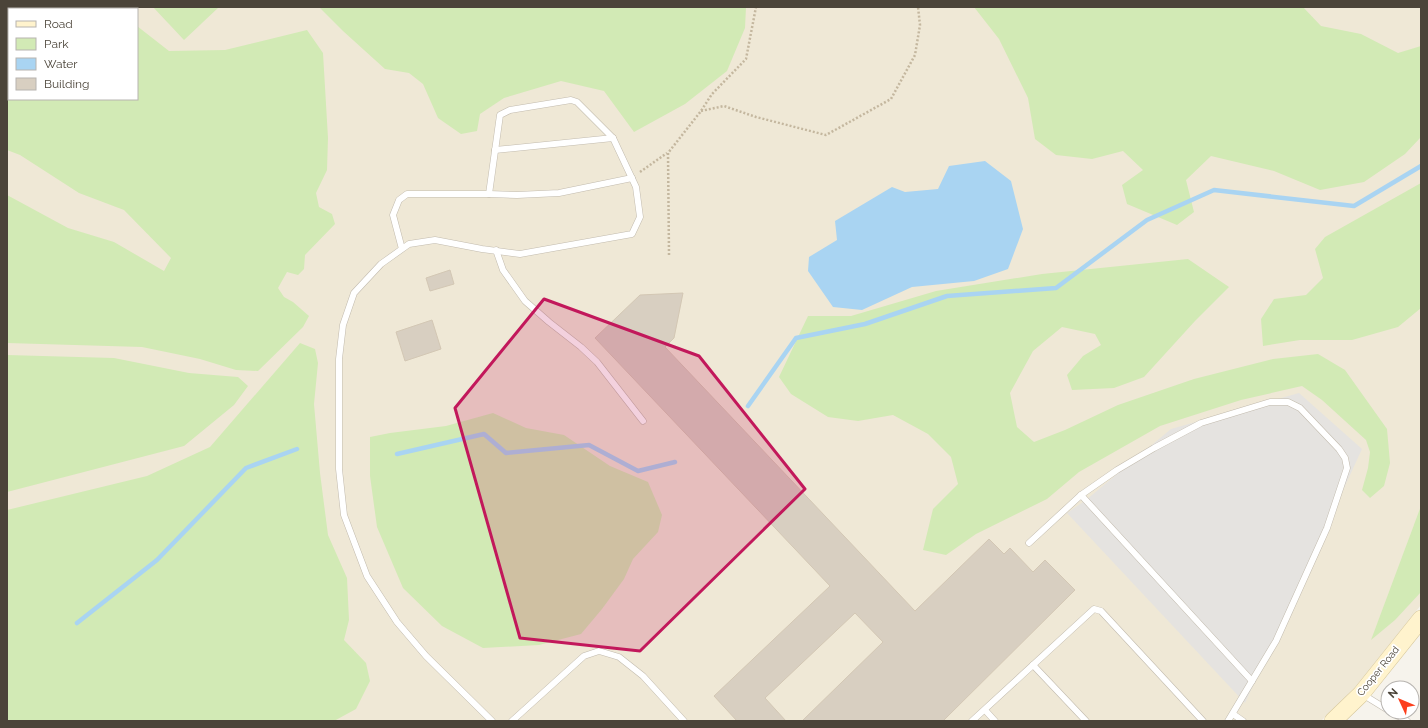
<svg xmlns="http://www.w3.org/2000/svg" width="1428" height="728" font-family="Raleway,sans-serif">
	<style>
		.education { fill: #efe8d6; fill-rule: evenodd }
		.green { fill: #d2eab5 }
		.parking { fill: #e5e3e0 }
		.water { fill: #a9d4f2 }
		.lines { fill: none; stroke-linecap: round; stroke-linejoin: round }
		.stream { stroke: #a9d4f2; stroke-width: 4.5 }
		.building { fill: #d8cfc1; stroke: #d3c7b4 }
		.lane-casing { stroke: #c2bbae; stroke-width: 7 }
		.secondary-casing { stroke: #d6c79b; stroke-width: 18 }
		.path { stroke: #c4b79f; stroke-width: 2.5; stroke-dasharray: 2 2; stroke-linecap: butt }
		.lane { stroke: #fff; stroke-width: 6 }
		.secondary { stroke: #fff3cd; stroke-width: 17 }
		.marked { fill: #c2185b; fill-opacity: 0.2; stroke: #c2185b; stroke-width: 3; stroke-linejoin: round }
		.labels { text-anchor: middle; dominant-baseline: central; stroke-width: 3.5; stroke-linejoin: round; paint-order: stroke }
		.street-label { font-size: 10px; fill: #4b4439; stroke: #fff }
	</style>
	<rect width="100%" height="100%" fill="#f6f3ec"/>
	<path class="education" d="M 7,7 L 1421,7 L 1421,605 L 1356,686 L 1321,721 L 7,720 ZM 9,9 L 137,9 L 137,99 L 9,99 Z"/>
	<g class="green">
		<path d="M 7,7 L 118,7 L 120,9 L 9,9 L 9,99 L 137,99 L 137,26 L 169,51 L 225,50 L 307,30 L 323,53 L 328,138 L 327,170 L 316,193 L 319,207 L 332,214 L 335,224 L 305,255 L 304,269 L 298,275 L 287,272 L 278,288 L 284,297 L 293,302 L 309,316 L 303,327 L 258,371 L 236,370 L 200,359 L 142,347 L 7,343 L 7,195 L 68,228 L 114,242 L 164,271 L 171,258 L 124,210 L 79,193 L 20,155 L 7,150 Z"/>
		<path d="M 153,7 L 219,7 L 184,40 Z"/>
		<path d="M 319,7 L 746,7 L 745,28 L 727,71 L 685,104 L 634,132 L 604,91 L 561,81 L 504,98 L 480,114 L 477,131 L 461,134 L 438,118 L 423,84 L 409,73 L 385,69 L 343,31 Z"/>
		<path d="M 974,7 L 1303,7 L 1321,26 L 1361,34 L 1398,53 L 1421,46 L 1421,137 L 1405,154 L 1364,182 L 1320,190 L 1274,171 L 1211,156 L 1186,180 L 1194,212 L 1177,225 L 1127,204 L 1122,185 L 1143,170 L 1123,151 L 1092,159 L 1056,155 L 1035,139 L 1028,98 L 999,39 Z"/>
		<path d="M 1421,183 L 1421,308 L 1398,327 L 1352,340 L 1300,340 L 1263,346 L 1261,319 L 1274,299 L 1306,295 L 1323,278 L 1315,249 L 1325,237 Z"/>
		<path d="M 1188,259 L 1229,287 L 1195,321 L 1144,377 L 1114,388 L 1072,390 L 1067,375 L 1083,356 L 1101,345 L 1095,334 L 1062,327 L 1033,351 L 1010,393 L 1017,427 L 1034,442 L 1065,430 L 1118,405 L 1194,379 L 1273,359 L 1318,354 L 1345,370 L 1387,429 L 1390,463 L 1384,486 L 1370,498 L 1362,490 L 1368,468 L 1370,452 L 1366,440 L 1322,400 L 1302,386 L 1241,400 L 1160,426 L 1079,472 L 1047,499 L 976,534 L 946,555 L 923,550 L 933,509 L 958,484 L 951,457 L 928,434 L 893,415 L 858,421 L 828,417 L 791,394 L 779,377 L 808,316 L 851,316 L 936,291 L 1042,274 Z"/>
		<path d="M 300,343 L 315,349 L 318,363 L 314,404 L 320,473 L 328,535 L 347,578 L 349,620 L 344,640 L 366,663 L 370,681 L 356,709 L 334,721 L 7,721 L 7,510 L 147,476 L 210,447 Z"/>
		<path d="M 7,355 L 114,358 L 189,373 L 238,377 L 248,386 L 234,405 L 184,446 L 7,492 Z"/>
		<path d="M 493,413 L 526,428 L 564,435 L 610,466 L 648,482 L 662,515 L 658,532 L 633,559 L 624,579 L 602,609 L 581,634 L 539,645 L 483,648 L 442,626 L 403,588 L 377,527 L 370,476 L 370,437 L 390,433 L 446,426 Z"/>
		<path d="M 1421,506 L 1421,592 L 1395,620 L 1371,640 Z"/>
	</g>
	<path class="parking" d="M 1299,393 L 1362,449 L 1245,703 L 1067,513 L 1086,500 L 1171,429 Z"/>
	<path class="water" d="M 985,161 L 1011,181 L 1023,229 L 1008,269 L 974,281 L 912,287 L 862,310 L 833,307 L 808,271 L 809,257 L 837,240 L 835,221 L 892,187 L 905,192 L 938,189 L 949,166 Z"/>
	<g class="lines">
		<g class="stream">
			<path d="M 748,406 L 796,338 L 865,324 L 947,296 L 1056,288 L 1147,220 L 1214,190 L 1354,206 L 1421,166"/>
			<path d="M 397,454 L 484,434 L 506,453 L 589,445 L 638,471 L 675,462"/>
			<path d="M 77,623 L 157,560 L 246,468 L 297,449"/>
		</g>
	</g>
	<g class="building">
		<path d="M 450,270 L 454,284 L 430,291 L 426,278 Z"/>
		<path d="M 683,293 L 674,338 L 665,347 L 915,611 L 989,539 L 1004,554 L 1010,548 L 1033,572 L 1045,560 L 1075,590 L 943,721 L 802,721 L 883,642 L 855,613 L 765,698 L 786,721 L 737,721 L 714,696 L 830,586 L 595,338 L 640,295 Z"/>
		<path d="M 432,320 L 441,349 L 405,361 L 396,332 Z"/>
	</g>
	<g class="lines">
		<g class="lane-casing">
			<g id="lane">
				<path d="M 495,150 L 613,138"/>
				<path d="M 489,194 L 517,195 L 559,193 L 632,178"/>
				<path d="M 402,249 L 393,215 L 399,200 L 407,194 L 489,194 L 500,115 L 510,110 L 571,100 L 577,102 L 613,138 L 636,187 L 640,217 L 632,234 L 520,254 L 482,249 L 435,240 L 409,244 L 381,264 L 354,293 L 343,325 L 339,359 L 339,469 L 344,515 L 367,576 L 397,622 L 426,656 L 492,721"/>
				<path d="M 496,250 L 503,270 L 525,301 L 549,322 L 581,347 L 597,362 L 643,421"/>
				<path d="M 1081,495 L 1252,681"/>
				<path d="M 1029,543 L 1081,495 L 1117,470 L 1154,448 L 1201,423 L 1270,402 L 1288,402 L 1300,408 L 1339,449 L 1345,458 L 1347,468 L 1327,528 L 1276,641 L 1228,721"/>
				<path d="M 1033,665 L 1086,721"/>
				<path d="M 1362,694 L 1388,710"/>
				<path d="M 985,710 L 995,721"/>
				<path d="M 1392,712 L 1407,721"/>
				<path d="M 1233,714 L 1243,721"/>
				<path d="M 512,721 L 584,656 L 599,651 L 619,657 L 643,676 L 684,721"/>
				<path d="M 972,721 L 1094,609 L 1101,611 L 1203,721"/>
			</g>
		</g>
		<g class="secondary-casing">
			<path id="secondary" d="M 1333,721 L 1361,694 L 1421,619"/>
		</g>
		<g class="path">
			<path d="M 701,111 L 724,106 L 756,117 L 826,135 L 891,99 L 915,55 L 920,25 L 918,7"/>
			<path d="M 640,172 L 667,153"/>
			<path d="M 669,255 L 668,153 L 701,111 L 712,94 L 746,59 L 756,7"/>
		</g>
		<use href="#lane" class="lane"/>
		<use href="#secondary" class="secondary"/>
	</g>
	<path class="marked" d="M 544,299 L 699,356 L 805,489 L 640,651 L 520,638 L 455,408 Z"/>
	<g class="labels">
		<g class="street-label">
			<text transform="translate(1378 671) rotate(-51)">Cooper Road</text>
		</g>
	</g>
	<rect width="1428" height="728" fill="none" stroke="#4b4439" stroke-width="16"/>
	<rect x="8" y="8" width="130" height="92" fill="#ffffff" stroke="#b7b4b0"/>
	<rect x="16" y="21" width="20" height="6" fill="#fff3cd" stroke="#b7b4b0"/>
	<text x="44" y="28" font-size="12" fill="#4b4439">Road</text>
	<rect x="16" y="38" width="20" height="12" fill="#d2eab5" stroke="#b7b4b0"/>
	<text x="44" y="48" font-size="12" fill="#4b4439">Park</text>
	<rect x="16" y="58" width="20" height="12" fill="#a9d4f2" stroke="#b7b4b0"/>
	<text x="44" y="68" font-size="12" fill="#4b4439">Water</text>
	<rect x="16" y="78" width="20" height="12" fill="#d8cfc1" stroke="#b7b4b0"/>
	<text x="44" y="88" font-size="12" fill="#4b4439">Building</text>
	<g transform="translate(1400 700) rotate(314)"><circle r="19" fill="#ffffff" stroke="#b7b4b0"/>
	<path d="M0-3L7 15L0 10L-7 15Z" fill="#fc3f1d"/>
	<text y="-6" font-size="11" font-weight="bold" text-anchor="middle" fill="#4b4439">N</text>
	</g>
</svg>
